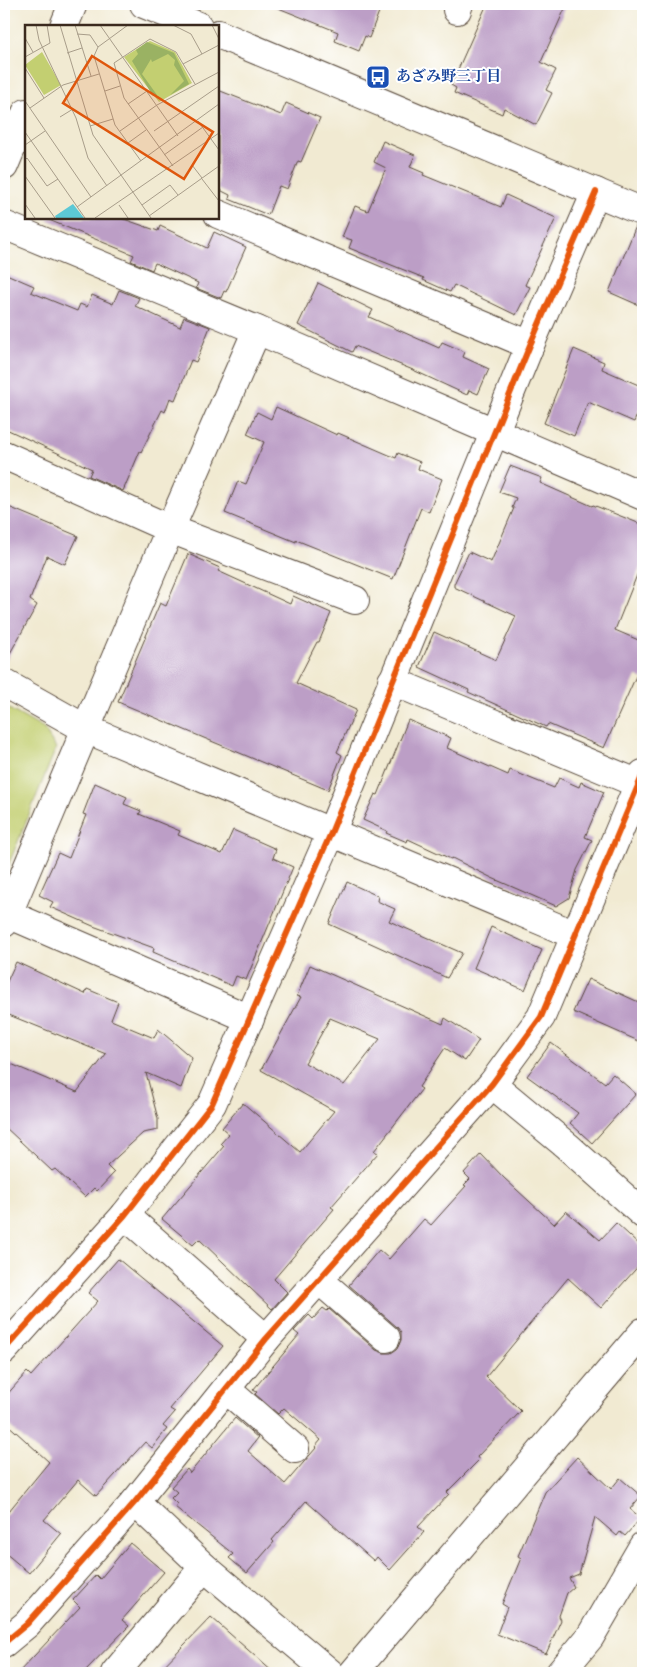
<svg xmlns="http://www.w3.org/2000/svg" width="647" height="1677" font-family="'Sorts Mill Goudy','Noto Serif JP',serif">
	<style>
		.green { fill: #c3cf71; stroke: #7f7c48 }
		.building { fill: #bc9ec6; fill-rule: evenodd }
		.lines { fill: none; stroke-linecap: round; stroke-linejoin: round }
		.minor-casing { stroke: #564739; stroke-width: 30 }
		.minor { stroke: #fff; stroke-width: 28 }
		.cycleway-casing { stroke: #fff; stroke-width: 9 }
		.cycleway { stroke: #e8590c; stroke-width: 6 }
		.labels { text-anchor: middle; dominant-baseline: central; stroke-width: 4; stroke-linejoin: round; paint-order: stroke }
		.transit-label { font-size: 15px; font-weight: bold; fill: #164399; stroke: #fff; text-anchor: start }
		.inset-road { fill: none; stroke: #a89d8a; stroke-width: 1 }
		.view { fill: #df570d; fill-opacity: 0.15; stroke: #df570d; stroke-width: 2.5 }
		.inset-edge { fill: none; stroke: #3b2a1e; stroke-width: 2.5 }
	</style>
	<rect width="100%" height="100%" fill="#fff"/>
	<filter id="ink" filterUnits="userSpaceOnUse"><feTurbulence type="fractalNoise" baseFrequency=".02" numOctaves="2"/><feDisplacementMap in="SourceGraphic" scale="10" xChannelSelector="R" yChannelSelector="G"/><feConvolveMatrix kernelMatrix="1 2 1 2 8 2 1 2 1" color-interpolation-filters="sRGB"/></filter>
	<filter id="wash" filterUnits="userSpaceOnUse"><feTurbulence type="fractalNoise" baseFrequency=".0096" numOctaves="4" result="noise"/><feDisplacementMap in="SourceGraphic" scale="20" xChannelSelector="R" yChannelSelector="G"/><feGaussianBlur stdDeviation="1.12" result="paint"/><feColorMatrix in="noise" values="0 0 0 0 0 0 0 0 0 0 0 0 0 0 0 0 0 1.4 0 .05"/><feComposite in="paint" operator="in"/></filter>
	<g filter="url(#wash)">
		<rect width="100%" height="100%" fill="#f1ead2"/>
		<path class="green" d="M 4,706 L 44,729 L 56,748 L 4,876 Z"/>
		<g id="blocks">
			<g class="building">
				<path d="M 271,4 L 382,4 L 369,38 L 365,36 L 359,51 L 335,41 L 338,32 L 271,5 Z"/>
				<path d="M 487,4 L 567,4 L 541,62 L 556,70 L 546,90 L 552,93 L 536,125 L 504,108 L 502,114 L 454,93 L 456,88 L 451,85 Z"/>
				<path d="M 218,90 L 281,115 L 286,103 L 320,118 L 301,162 L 298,161 L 287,189 L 279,186 L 268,215 L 229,199 L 230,195 L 218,189 Z"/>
				<path d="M 383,141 L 415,155 L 410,167 L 424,173 L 423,175 L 501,207 L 506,195 L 556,218 L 525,285 L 530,287 L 516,315 L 454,285 L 450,292 L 423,280 L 424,278 L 349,248 L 352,240 L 342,237 L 355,206 L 368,211 L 386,168 L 374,162 Z"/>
				<path d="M 44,218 L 121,218 L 158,231 L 160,226 L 207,248 L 214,232 L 246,247 L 226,292 L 224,291 L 221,298 L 196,288 L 198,283 L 155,263 L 152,270 L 131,261 L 134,255 Z"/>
				<path d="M 636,226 L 643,227 L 643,307 L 609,292 Z"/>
				<path d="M 4,273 L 34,286 L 31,292 L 77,311 L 80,304 L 87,307 L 92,295 L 113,304 L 119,290 L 139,298 L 135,306 L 180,327 L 184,317 L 210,327 L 196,362 L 191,360 L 175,400 L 170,398 L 165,412 L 162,410 L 141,452 L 140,451 L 123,491 L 89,476 L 92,469 L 4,428 Z"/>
				<path d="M 318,283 L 373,310 L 369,317 L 439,348 L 442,342 L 465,352 L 463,357 L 489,369 L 478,394 L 469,390 L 467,395 L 413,370 L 355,346 L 352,352 L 298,325 Z"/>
				<path d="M 574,349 L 604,362 L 602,369 L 643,387 L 643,401 L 634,422 L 588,402 L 574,436 L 544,423 Z"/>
				<path d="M 276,407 L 337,435 L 338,433 L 396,458 L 398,453 L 420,462 L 418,469 L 442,479 L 429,512 L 421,508 L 393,579 L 296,540 L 296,542 L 225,513 L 238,481 L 246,484 L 264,442 L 247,434 L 257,412 L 271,419 Z"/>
				<path d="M 510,466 L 542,478 L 540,483 L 592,506 L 593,505 L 643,525 L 643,560 L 615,630 L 643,642 L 643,680 L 636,676 L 604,748 L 548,724 L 546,727 L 468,692 L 469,690 L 419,667 L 434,632 L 496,660 L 516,616 L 454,587 L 454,584 L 469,552 L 491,562 L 514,508 L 512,508 L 516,498 L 499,492 Z"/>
				<path d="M 4,505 L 78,536 L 65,564 L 47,556 L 30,600 L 37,605 L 4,664 Z"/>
				<path d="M 188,554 L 220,568 L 218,571 L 290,604 L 293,596 L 331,613 L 319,642 L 317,642 L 296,683 L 356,710 L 337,752 L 342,755 L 328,790 L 118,702 L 160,603 L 166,606 Z"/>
				<path d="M 408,720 L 451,738 L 447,748 L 508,775 L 510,770 L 554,788 L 559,778 L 579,787 L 581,782 L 604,792 L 585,837 L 592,840 L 577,870 L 569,898 L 556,906 L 492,878 L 452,858 L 451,859 L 408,839 L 407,842 L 386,833 L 387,831 L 363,820 L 375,794 L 378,795 Z"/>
				<path d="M 95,783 L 127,797 L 124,804 L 141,811 L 139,814 L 180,831 L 178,835 L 222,854 L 233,830 L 276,849 L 273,858 L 293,867 L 246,980 L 236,976 L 232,986 L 153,952 L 154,948 L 93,926 L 50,907 L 53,902 L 39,895 L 58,853 L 69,858 L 86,815 L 83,814 Z"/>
				<path d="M 347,882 L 378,896 L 377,901 L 395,909 L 389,921 L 462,953 L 447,978 L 329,924 Z"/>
				<path d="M 491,927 L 542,950 L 525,990 L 474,968 Z"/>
				<path d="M 16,962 L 85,994 L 87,989 L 118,1002 L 111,1020 L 154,1038 L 158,1029 L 192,1058 L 181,1088 L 146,1073 L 158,1119 L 158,1130 L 143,1133 L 107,1166 L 114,1173 L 97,1191 L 94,1188 L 85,1197 L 55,1169 L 52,1171 L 4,1126 L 4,1061 L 77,1092 L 106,1054 L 4,1013 L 4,988 Z"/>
				<path d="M 310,965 L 443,1024 L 445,1018 L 479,1040 L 465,1061 L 445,1048 L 419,1087 L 422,1089 L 374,1151 L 378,1153 L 331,1207 L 334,1209 L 274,1279 L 287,1292 L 272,1309 L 199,1239 L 193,1245 L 162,1219 L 224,1146 L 221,1143 L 229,1134 L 222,1128 L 243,1103 L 300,1152 L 334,1111 L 261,1070 L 301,997 L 297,996 ZM 330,1018 L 380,1039 L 344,1085 L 305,1063 Z"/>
				<path d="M 588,979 L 643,1004 L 643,1043 L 573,1012 Z"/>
				<path d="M 551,1043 L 605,1083 L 613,1074 L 636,1094 L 592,1143 L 570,1123 L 578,1113 L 527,1076 Z"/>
				<path d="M 481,1154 L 504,1178 L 554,1224 L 566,1211 L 600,1240 L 616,1223 L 643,1248 L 643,1261 L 601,1308 L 568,1278 L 486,1377 L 521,1411 L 477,1457 L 479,1460 L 447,1492 L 449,1494 L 418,1527 L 424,1532 L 390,1570 L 377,1557 L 374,1561 L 306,1501 L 272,1540 L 274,1542 L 247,1573 L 229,1558 L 233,1554 L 175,1507 L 177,1504 L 171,1498 L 177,1492 L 171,1487 L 187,1469 L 190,1473 L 235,1418 L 258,1438 L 248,1451 L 285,1484 L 316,1448 L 315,1447 L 321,1440 L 284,1408 L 278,1414 L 255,1394 L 257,1392 L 253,1390 L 299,1335 L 294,1331 L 309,1315 L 313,1319 L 323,1308 L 327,1311 L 329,1309 L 376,1350 L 384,1353 L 391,1353 L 397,1349 L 401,1340 L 401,1332 L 397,1327 L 349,1285 L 379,1250 L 389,1259 L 424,1219 L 431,1225 L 466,1186 L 464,1185 L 470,1179 L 464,1173 Z"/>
				<path d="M 118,1259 L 223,1346 L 170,1409 L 175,1412 L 163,1426 L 167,1429 L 152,1448 L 145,1442 L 96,1496 L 78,1480 L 44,1520 L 61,1534 L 29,1573 L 4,1552 L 4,1517 L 49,1462 L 4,1421 L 4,1398 L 27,1372 L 31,1376 L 98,1301 L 88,1293 Z"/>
				<path d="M 577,1457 L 611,1489 L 620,1478 L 641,1496 L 630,1509 L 641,1518 L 625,1536 L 620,1532 L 617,1536 L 595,1517 L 579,1574 L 569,1578 L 574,1587 L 567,1593 L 559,1616 L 561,1620 L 546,1654 L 497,1634 L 507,1607 L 502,1604 L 521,1558 L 518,1556 L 545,1492 Z"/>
				<path d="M 130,1543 L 164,1572 L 122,1620 L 129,1626 L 83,1673 L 18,1673 L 80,1607 L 73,1600 L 96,1575 L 100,1579 Z"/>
				<path d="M 211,1617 L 274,1673 L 157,1673 Z"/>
			</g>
		</g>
	</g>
	<g filter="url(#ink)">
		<use href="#blocks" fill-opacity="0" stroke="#564739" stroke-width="1"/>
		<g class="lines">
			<g class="minor-casing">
				<g id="minor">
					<path d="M 144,4 L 198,26"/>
					<path d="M 457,10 L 459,4"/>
					<path d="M 64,26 L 73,4"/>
					<path d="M 218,34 L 643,212"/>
					<path d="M 4,166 L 26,113"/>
					<path d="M 218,214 L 530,345"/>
					<path d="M 4,225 L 257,330 L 643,496"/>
					<path d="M 4,455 L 170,529 L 355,600"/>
					<path d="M 392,681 L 639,784"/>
					<path d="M 4,683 L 86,729 L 575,935"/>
					<path d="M 8,914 L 250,1019"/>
					<path d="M 4,923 L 170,529 L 257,330"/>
					<path d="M 492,1084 L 567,1146 L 643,1214"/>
					<path d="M 125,1215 L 266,1339"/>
					<path d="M 319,1280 L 386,1338"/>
					<path d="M 4,1350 L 125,1215 L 212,1104 L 331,833 L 530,345 L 596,192"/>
					<path d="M 226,1389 L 295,1449"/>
					<path d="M 135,1502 L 204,1567 L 330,1673"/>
					<path d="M 4,1643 L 27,1624 L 135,1502 L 266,1339 L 492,1084 L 541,1017 L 643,774"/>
					<path d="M 115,1673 L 204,1567"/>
					<path d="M 353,1673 L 643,1332"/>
					<path d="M 560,1673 L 590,1637 L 643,1546"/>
				</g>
			</g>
			<use href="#minor" class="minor"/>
			<g class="cycleway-casing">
				<g id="cycleway">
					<path d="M 4,1350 L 125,1215 L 212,1104 L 331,833 L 530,345 L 596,192"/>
					<path d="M 4,1643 L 27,1624 L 135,1502 L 266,1339 L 492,1084 L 541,1017 L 643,774"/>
				</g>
			</g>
			<use href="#cycleway" class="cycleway"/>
		</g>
	</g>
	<defs>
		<g id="bus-square" transform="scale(1.25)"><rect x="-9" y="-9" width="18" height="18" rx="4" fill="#1a4fb4" stroke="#fff"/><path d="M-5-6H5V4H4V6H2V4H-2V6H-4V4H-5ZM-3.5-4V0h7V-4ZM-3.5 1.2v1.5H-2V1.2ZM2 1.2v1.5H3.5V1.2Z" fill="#fff"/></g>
	</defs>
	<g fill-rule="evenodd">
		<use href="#bus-square" x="378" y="77"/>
	</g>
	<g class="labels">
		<g class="transit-label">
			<text x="396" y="77">あざみ野三丁目</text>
		</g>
	</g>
	<g transform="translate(25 25)">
		<rect width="194" height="194" fill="#f1ead2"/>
		<path d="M 125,16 L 150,27 L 167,58 L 134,77 L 99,32 ZM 17,27 L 36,60 L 19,70 L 0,40 Z" fill="#c3cf71"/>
		<path d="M 122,17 L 149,28 L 164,59 L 145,70 L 159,56 L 149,40 L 150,35 L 143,29 L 127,37 L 126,34 L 117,49 L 132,70 L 128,71 L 107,36 L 113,29 L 111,25 Z" fill="#9ab263"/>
		<path d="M 48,179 L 59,193 L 31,193 L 30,191 Z" fill="#5cc8d5"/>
		<path class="inset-road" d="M 11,0 L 14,15 L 51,93 L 63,133 L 82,161M 35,0 L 68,110 L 126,193M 50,0 L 66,51M 75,0 L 153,111M 103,0 L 73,22 L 69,31 L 90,100 L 116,136M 148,0 L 166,9 L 177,29M 187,0 L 194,14M 52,9 L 65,10 L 73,22M 0,13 L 8,27M 42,28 L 57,23M 0,32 L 25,18 L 22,0M 158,39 L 194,20M 0,43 L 19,73M 80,66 L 95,61M 0,76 L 66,172M 103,79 L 122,66M 5,83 L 38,60 L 74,49M 35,92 L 48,84M 173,96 L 194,125M 65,101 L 88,94M 95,106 L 132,80 L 194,47M 129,106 L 194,61M 0,107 L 60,193M 103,118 L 121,105M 0,120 L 20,106M 139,130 L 178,102M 0,135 L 2,133 L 22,161 L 33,154M 167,140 L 177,153M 148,141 L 99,73 L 89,38 L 125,14 L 151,27 L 170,59M 0,151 L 30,193M 177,154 L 194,176M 0,179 L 10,193M 94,180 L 103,193M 117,180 L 145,160 L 153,170M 52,182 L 194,79M 124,191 L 194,141M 70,193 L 194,108"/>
		<path class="view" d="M 67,31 L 188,107 L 159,154 L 38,78 Z"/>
		<rect width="194" height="194" class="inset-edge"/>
	</g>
	<rect width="647" height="1677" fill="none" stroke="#fff" stroke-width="20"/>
</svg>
